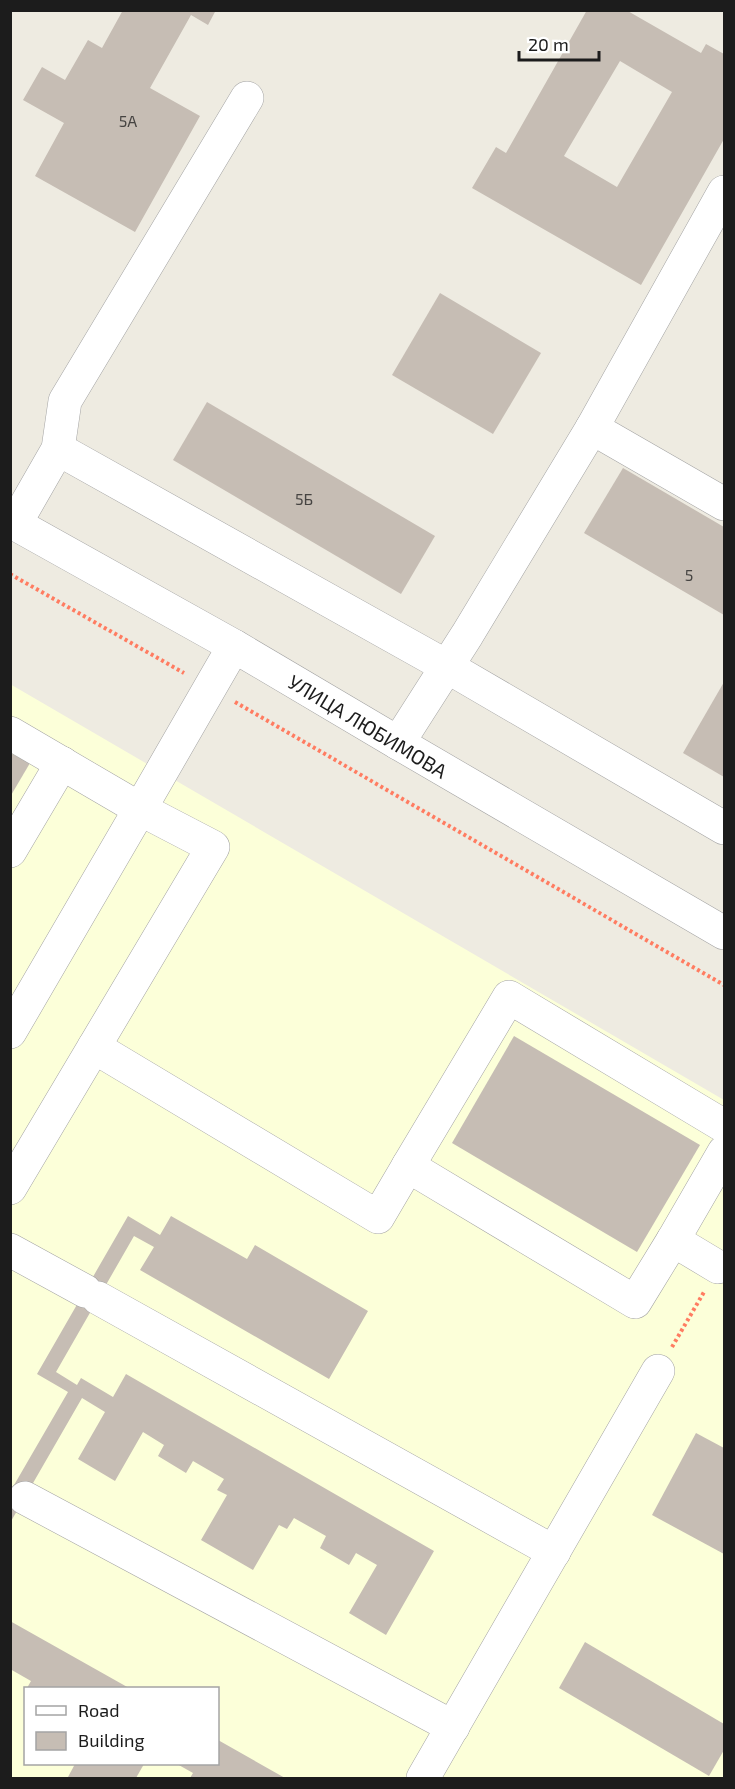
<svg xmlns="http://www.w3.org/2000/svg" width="735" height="1789" font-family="'Exo 2',sans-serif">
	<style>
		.education { fill: #fcffd9; fill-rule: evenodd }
		.building { fill: #c6bdb4; fill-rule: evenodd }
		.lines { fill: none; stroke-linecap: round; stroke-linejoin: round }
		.minor-casing { stroke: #a3a3a3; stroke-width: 34 }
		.path { stroke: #ff7c61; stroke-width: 4; stroke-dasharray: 3 3; stroke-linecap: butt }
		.minor { stroke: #fff; stroke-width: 33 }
		.labels { text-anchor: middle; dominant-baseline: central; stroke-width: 5; stroke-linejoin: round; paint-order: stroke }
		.number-label { font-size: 16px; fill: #464442 }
		.street-label { font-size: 20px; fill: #1c1c1c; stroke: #fff }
	</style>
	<rect width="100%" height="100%" fill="#eeebe1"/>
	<path class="education" d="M 10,684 L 724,1100 L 724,1778 L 11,1778 ZM 26,1688 L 218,1688 L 218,1764 L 26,1764 Z"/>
	<g class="building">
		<path d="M 123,10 L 216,10 L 208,25 L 191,15 L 150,88 L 200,116 L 135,232 L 35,176 L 64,123 L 23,100 L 42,67 L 65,80 L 88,40 L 102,48 Z"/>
		<path d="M 587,10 L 626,10 L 701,53 L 706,44 L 724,54 L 724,139 L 641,285 L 472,188 L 496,147 L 506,153 ZM 620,61 L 672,92 L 617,187 L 564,156 Z"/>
		<path d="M 440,293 L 541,353 L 493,434 L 392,375 Z"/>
		<path d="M 207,402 L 435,536 L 401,594 L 173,460 Z"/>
		<path d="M 623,468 L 724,527 L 724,615 L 584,533 Z"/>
		<path d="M 724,682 L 724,777 L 683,753 Z"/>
		<path d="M 10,753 L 30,763 L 10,797 Z"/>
		<path d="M 514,1036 L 700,1145 L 637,1252 L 452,1143 Z"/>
		<path d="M 128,1216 L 160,1235 L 171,1216 L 247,1259 L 255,1245 L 368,1311 L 329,1379 L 140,1270 L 154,1247 L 134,1236 L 56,1372 L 77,1385 L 81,1378 L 113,1397 L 126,1374 L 434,1551 L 386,1635 L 349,1613 L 377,1565 L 356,1553 L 349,1565 L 320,1548 L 326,1536 L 294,1518 L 287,1529 L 279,1525 L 253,1570 L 201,1540 L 227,1495 L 217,1490 L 224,1479 L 193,1461 L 186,1473 L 158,1456 L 164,1445 L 143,1432 L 115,1481 L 78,1459 L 105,1412 L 82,1398 L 10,1523 L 10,1492 L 68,1392 L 37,1374 Z"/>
		<path d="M 696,1433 L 724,1448 L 724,1554 L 652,1515 Z"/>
		<path d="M 10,1621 L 129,1688 L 27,1688 L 31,1681 L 10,1669 Z"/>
		<path d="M 585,1642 L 724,1724 L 724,1750 L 709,1776 L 559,1688 Z"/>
		<path d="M 218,1740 L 285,1778 L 190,1778 L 193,1773 L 177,1764 L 218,1764 Z"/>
		<path d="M 75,1764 L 144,1764 L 136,1778 L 71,1778 L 68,1777 Z"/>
	</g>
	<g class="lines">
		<g class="minor-casing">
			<g id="minor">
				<path d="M 592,428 L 724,504"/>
				<path d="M 58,449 L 446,666 L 724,828"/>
				<path d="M 10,521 L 234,646 L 398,743 L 724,933"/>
				<path d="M 15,524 L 58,449 L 65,401 L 247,98"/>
				<path d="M 10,733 L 140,809 L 10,1032"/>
				<path d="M 398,743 L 467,635 L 592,428 L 724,192"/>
				<path d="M 10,851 L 62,763"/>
				<path d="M 94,1047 L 378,1217 L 408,1166 L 635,1302 L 673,1240 L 718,1267"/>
				<path d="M 408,1166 L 509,997 L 724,1126"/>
				<path d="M 10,1188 L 213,847 L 140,809 L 234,646"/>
				<path d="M 673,1240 L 724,1152"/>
				<path d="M 10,1250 L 85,1291"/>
				<path d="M 98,1298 L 554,1552"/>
				<path d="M 25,1498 L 453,1727"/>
				<path d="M 423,1778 L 658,1371"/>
			</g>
		</g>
		<g class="path">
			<path d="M 10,574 L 184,673"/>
			<path d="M 235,702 L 724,985"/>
			<path d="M 672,1347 L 704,1292"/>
		</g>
		<use href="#minor" class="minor"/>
	</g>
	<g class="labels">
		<g class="number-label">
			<text x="128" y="120">5А</text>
			<text x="304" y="498">5Б</text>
			<text x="689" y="574">5</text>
		</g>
		<g class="street-label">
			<text transform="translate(368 726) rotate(31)">УЛИЦА ЛЮБИМОВА</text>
		</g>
	</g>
	<rect width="735" height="1789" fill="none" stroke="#1c1c1c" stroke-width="24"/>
	<rect x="24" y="1687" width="195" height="78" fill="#ffffff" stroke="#a4a4a4" stroke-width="1.5"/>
	<rect x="36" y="1706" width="30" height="9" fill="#ffffff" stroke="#a4a4a4" stroke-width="1.5"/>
	<text x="78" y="1717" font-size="18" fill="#1c1c1c">Road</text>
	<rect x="36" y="1732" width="30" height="18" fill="#c6bdb4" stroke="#a4a4a4" stroke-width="1.5"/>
	<text x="78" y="1747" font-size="18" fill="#1c1c1c">Building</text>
	<path d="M519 51v9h80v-9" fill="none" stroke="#1c1c1c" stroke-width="3"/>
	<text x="528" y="51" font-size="18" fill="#1c1c1c" stroke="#ffffff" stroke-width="4.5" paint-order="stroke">20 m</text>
</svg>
